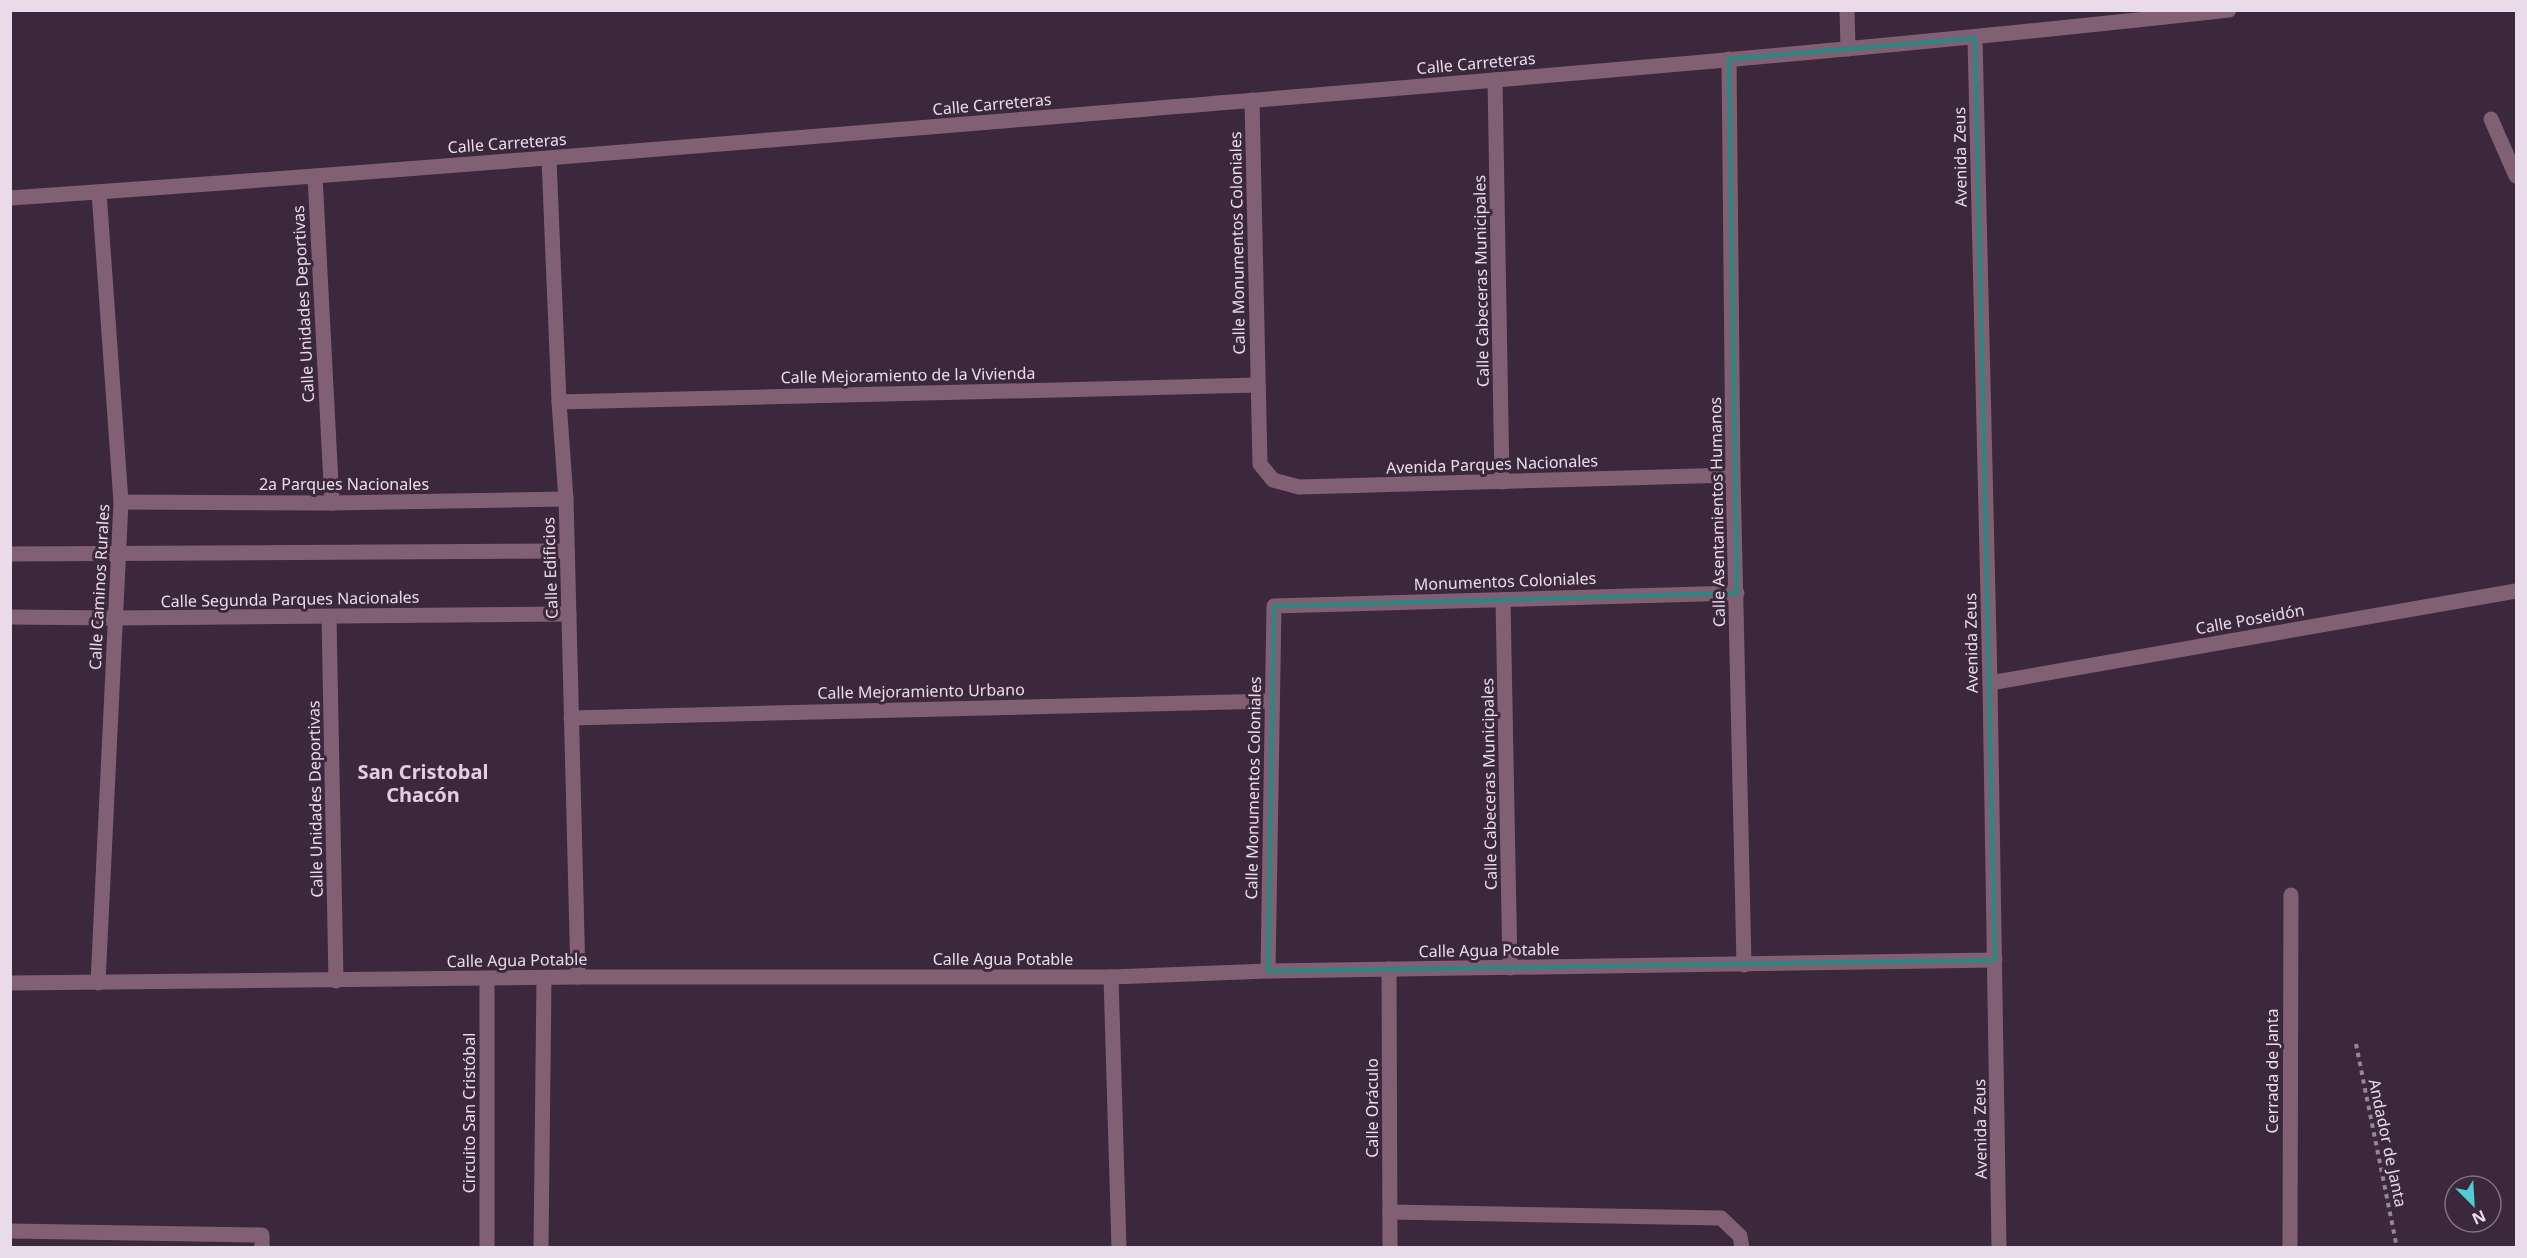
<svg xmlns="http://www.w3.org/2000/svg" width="2527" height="1258" font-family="'Noto Sans',sans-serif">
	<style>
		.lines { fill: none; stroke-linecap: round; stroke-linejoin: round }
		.path { stroke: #968696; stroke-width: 4; stroke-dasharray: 4.5 4.5; stroke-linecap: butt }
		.street { stroke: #826073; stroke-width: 15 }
		.marked { fill: none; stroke: #308580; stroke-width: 4.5; stroke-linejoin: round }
		.labels { text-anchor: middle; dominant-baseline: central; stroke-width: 6; stroke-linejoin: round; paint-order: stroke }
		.street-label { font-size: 16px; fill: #e9dce8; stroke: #3c283c }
		.quarter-label { font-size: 20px; font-weight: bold; fill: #e5cbe4; stroke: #3c283c }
	</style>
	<rect width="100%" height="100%" fill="#3c283c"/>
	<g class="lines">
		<path class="path" d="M 2356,1044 L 2397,1248"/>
		<g class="street">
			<path d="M 1847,10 L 1848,49"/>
			<path d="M 1975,38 L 1990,683 L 1999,1248"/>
			<path d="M 1729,59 L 1733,475 L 1744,965"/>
			<path d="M 1495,80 L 1502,482"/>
			<path d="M 1252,100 L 1260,464 L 1273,480 L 1299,487 L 1733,475"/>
			<path d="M 2491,119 L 2516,176"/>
			<path d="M 549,159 L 559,402 L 566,499 L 578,977"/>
			<path d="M 315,176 L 332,503"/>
			<path d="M 10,198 C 390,172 769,140 1148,109 C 1509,79 1869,50 2229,10"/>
			<path d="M 559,402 L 1258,385"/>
			<path d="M 121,502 L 332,503 L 566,499"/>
			<path d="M 10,554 L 567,551"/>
			<path d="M 1503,600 L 1510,968"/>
			<path d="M 10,617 L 115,618 L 569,614"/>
			<path d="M 329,617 L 336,981"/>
			<path d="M 1990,683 L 2516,591"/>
			<path d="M 571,718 L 1272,701"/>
			<path d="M 1389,969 L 1390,1248"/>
			<path d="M 1268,971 L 1274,606 L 1737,593"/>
			<path d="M 1111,977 L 1119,1248"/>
			<path d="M 487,979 L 487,1248"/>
			<path d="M 10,983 L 578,977 L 1111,977 L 1268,971 L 1995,960"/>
			<path d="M 98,983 L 121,502 L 99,192"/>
			<path d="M 1390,1212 L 1721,1218 L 1740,1236 L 1742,1248"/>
			<path d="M 10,1231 L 262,1235 L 262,1248"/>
			<path d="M 541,1248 L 544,978"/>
			<path d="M 2290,1248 L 2291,895"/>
		</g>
	</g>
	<path class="marked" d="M 1975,38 L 1995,960 L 1268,971 L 1274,606 L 1737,593 L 1729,59 Z"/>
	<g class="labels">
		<g class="street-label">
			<text transform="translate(1476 63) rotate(-5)">Calle Carreteras</text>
			<text transform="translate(992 104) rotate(-5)">Calle Carreteras</text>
			<text transform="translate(507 143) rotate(-4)">Calle Carreteras</text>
			<text transform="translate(1960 157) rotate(-91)">Avenida Zeus</text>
			<text transform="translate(1237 243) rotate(-91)">Calle Monumentos Coloniales</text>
			<text transform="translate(1481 281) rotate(-91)">Calle Cabeceras Municipales</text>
			<text transform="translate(303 304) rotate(-93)">Calle Unidades Deportivas</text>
			<text transform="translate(908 375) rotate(-1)">Calle Mejoramiento de la Vivienda</text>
			<text transform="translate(1492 464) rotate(-2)">Avenida Parques Nacionales</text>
			<text x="344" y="484">2a Parques Nacionales</text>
			<text transform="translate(1717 512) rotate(-91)">Calle Asentamientos Humanos</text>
			<text transform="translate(550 568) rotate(-92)">Calle Edificios</text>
			<text transform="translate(1505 581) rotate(-2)">Monumentos Coloniales</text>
			<text transform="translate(99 587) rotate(-87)">Calle Caminos Rurales</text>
			<text transform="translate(290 599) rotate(-1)">Calle Segunda Parques Nacionales</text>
			<text transform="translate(2250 619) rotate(-10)">Calle Poseidón</text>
			<text transform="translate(1971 643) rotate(-91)">Avenida Zeus</text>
			<text transform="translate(921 691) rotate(-1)">Calle Mejoramiento Urbano</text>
			<text transform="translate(1489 784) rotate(-91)">Calle Cabeceras Municipales</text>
			<text transform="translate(1253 788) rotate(-89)">Calle Monumentos Coloniales</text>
			<text transform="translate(315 799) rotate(-91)">Calle Unidades Deportivas</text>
			<text transform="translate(1489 950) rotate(-1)">Calle Agua Potable</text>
			<text x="1003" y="959">Calle Agua Potable</text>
			<text transform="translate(517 960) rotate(-1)">Calle Agua Potable</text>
			<text transform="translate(2272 1071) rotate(-90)">Cerrada de Janta</text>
			<text transform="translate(1372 1108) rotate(-90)">Calle Oráculo</text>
			<text transform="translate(469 1113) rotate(-90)">Circuito San Cristóbal</text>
			<text transform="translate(1980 1129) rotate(-91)">Avenida Zeus</text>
			<text transform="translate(2388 1143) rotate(78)">Andador de Janta</text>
		</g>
		<g class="quarter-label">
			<text x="423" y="771">San Cristobal<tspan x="423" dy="23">Chacón</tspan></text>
		</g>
	</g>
	<rect width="2527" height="1258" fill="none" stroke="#e9dce8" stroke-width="24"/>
	<g transform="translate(2473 1204) rotate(156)"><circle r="28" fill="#3c283c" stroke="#817081" stroke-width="1.5"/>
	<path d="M0-4.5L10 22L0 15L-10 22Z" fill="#52ccd6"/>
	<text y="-9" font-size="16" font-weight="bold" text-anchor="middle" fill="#e9dce8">N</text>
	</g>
</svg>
